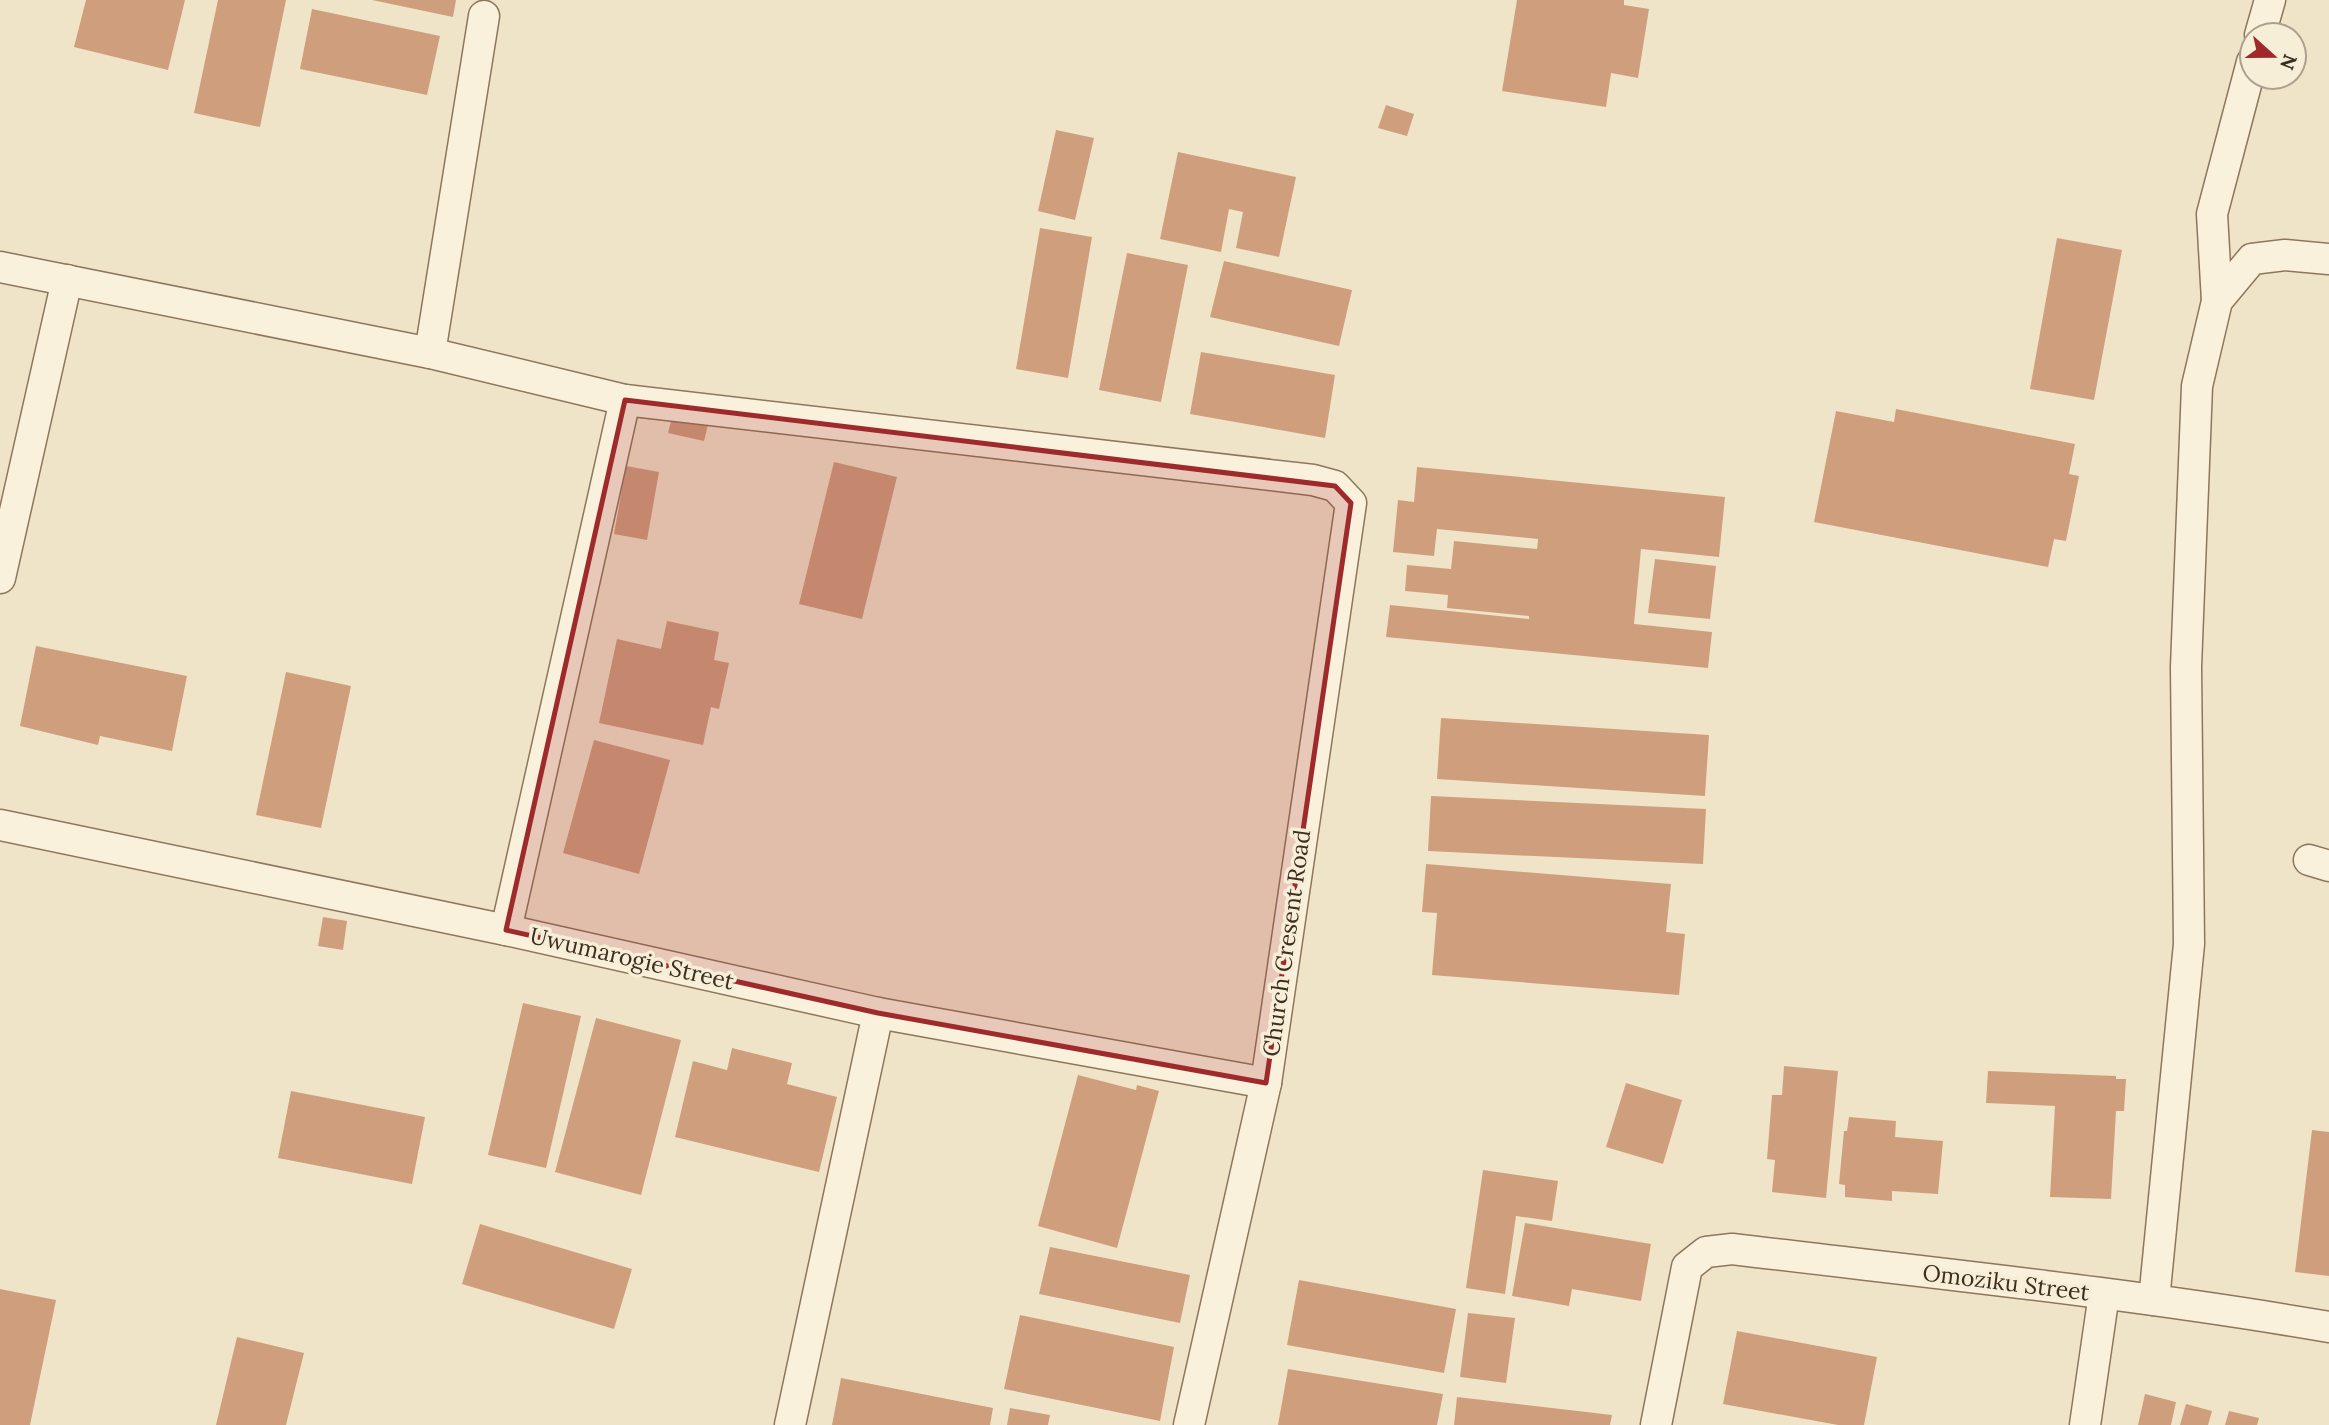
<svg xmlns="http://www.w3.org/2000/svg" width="2329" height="1425" font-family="Lora,serif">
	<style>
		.building { fill: #cf9f7d }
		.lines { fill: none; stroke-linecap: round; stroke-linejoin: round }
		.street-casing { stroke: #8d765c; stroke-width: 33 }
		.street { stroke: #faf1dc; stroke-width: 30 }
		.marked { fill: #9e2a2b; fill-opacity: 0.2; stroke: #9e2a2b; stroke-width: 5; stroke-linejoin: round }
		.labels { text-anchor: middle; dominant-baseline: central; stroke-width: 7; stroke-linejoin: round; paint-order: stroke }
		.street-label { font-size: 23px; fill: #3d2e20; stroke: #f7eed8 }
	</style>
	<rect width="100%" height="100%" fill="#f0e4c8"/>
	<g class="building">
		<path d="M 86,0 L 185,0 L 168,70 L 74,47 Z"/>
		<path d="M 218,0 L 286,0 L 260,127 L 194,113 Z"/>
		<path d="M 372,0 L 456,0 L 453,17 Z"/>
		<path d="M 1517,0 L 1624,0 L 1624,5 L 1649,9 L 1638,78 L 1611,73 L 1606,107 L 1502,91 Z"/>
		<path d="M 312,9 L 440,36 L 427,95 L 300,69 Z"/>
		<path d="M 1386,105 L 1414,114 L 1407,136 L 1378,128 Z"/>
		<path d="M 1056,130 L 1094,138 L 1075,220 L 1038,211 Z"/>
		<path d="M 1178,152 L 1296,177 L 1279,257 L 1236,248 L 1243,212 L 1229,209 L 1221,252 L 1160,239 Z"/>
		<path d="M 1040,228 L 1092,237 L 1068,378 L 1016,369 Z"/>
		<path d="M 2057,238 L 2122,250 L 2094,400 L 2030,389 Z"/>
		<path d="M 1127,253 L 1188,265 L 1161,402 L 1099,390 Z"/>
		<path d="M 1224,261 L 1352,290 L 1339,346 L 1210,317 Z"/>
		<path d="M 1201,352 L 1335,375 L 1325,438 L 1190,414 Z"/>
		<path d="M 1896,409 L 2075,444 L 2069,474 L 2079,476 L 2066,541 L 2054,539 L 2048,567 L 1814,522 L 1836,411 L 1894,422 Z"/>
		<path d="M 672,417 L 708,425 L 704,441 L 668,433 Z"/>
		<path d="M 834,462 L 897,477 L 862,619 L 799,604 Z"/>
		<path d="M 626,466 L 659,472 L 647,540 L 614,534 Z"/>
		<path d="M 1417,467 L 1725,497 L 1719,557 L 1641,549 L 1634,624 L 1712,632 L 1708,668 L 1386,637 L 1390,605 L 1529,619 L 1529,616 L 1447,608 L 1448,595 L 1405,591 L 1407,565 L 1451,569 L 1454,541 L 1537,549 L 1538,539 L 1437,529 L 1434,556 L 1393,552 L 1398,500 L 1414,502 Z"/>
		<path d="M 1655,559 L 1716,566 L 1710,619 L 1648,613 Z"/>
		<path d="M 667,621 L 719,632 L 714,660 L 729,663 L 719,709 L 711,707 L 703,745 L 599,723 L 617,639 L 661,649 Z"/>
		<path d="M 36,646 L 187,676 L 172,751 L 100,736 L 98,745 L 20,726 Z"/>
		<path d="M 286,672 L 351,686 L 321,828 L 256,815 Z"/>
		<path d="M 1441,718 L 1709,735 L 1705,796 L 1437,779 Z"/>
		<path d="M 594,740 L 670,760 L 639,874 L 563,853 Z"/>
		<path d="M 1431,796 L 1706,809 L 1703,864 L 1428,851 Z"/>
		<path d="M 1426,864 L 1671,884 L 1666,932 L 1685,934 L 1679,995 L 1432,975 L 1437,913 L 1422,912 Z"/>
		<path d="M 323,917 L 347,921 L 343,950 L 318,946 Z"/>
		<path d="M 523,1003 L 581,1016 L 546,1168 L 488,1155 Z"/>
		<path d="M 596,1018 L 681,1040 L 641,1195 L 555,1172 Z"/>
		<path d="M 732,1048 L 792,1063 L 787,1084 L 837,1097 L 819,1172 L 675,1137 L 693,1061 L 727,1070 Z"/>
		<path d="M 1784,1066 L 1838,1071 L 1826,1198 L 1772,1192 L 1775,1160 L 1767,1159 L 1772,1095 L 1782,1095 Z"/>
		<path d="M 1988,1071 L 2116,1076 L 2116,1079 L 2126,1079 L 2124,1111 L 2116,1111 L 2111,1199 L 2050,1197 L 2055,1106 L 1986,1103 Z"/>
		<path d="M 1078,1075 L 1136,1090 L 1137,1085 L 1159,1091 L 1117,1248 L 1038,1226 Z"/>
		<path d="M 1626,1083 L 1682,1100 L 1663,1164 L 1606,1147 Z"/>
		<path d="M 291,1091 L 425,1117 L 412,1184 L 278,1158 Z"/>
		<path d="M 1849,1117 L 1896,1121 L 1895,1137 L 1943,1141 L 1938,1194 L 1892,1191 L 1892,1201 L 1845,1197 L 1845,1185 L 1839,1184 L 1844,1131 L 1847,1131 Z"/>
		<path d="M 2312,1130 L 2329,1132 L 2329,1276 L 2295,1272 Z"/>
		<path d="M 1483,1170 L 1558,1181 L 1552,1221 L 1516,1216 L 1505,1294 L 1466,1288 Z"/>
		<path d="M 1525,1223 L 1651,1244 L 1641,1301 L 1572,1289 L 1569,1306 L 1512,1296 Z"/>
		<path d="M 480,1224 L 632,1269 L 614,1329 L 462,1284 Z"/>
		<path d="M 1050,1247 L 1190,1275 L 1180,1323 L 1039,1294 Z"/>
		<path d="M 1299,1280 L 1456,1309 L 1444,1373 L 1287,1345 Z"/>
		<path d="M 0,1289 L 56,1300 L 30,1425 L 0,1425 Z"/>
		<path d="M 1468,1313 L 1515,1318 L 1506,1383 L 1460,1377 Z"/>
		<path d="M 1020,1315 L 1174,1347 L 1160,1421 L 1004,1389 Z"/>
		<path d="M 1737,1331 L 1877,1357 L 1864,1425 L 1838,1425 L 1723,1404 Z"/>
		<path d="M 237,1337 L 304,1353 L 286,1425 L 216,1425 Z"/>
		<path d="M 1288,1369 L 1443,1394 L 1437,1425 L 1278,1425 Z"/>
		<path d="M 841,1378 L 993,1408 L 990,1425 L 832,1425 Z"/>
		<path d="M 2145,1394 L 2176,1402 L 2171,1425 L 2138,1425 Z"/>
		<path d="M 1457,1397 L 1612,1415 L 1610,1425 L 1454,1425 Z"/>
		<path d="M 2186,1404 L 2212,1411 L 2208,1425 L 2180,1425 Z"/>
		<path d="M 1010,1408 L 1050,1415 L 1048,1425 L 1007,1425 Z"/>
		<path d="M 2229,1411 L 2259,1418 L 2257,1425 L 2225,1425 Z"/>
	</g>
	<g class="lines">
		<g class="street-casing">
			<g id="street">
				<path d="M 2260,35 L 2270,0"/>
				<path d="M 0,267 L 430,353 L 625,400 L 1313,480 L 1335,486 L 1351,503 L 1266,1083 L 1189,1425"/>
				<path d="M 2217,301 L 2212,214 L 2252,62"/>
				<path d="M 430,353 L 484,16"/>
				<path d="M 0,578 L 67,280"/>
				<path d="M 0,825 L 506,930 L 878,1013 L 1266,1083"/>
				<path d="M 2309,860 L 2329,866"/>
				<path d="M 506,930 L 625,400"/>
				<path d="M 2154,1300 L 2189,944 L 2186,667 L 2197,386 L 2217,301 L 2252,259 L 2285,255 L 2329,259"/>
				<path d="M 790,1425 L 878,1013"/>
				<path d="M 1656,1425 L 1687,1267 L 1706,1252 L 1732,1249 C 1931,1273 2131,1293 2329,1327"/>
				<path d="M 2085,1425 L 2104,1294"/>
			</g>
		</g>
		<use href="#street" class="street"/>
	</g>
	<path class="marked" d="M 625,400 L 1335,486 L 1351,503 L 1266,1083 L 878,1013 L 506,930 Z"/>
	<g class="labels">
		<g class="street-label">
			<text transform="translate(1286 943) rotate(-82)">Church Cresent Road</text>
			<text transform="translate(632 958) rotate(13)">Uwumarogie Street</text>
			<text transform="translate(2006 1282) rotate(7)">Omoziku Street</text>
		</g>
	</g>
	<g transform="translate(2273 56) rotate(111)"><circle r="33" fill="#f7eed8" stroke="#ada18e" stroke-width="2"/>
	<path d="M0-5L12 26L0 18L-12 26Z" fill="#9e2a2b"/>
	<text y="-10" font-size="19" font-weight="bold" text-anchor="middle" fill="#3d2e20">N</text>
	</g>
</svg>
